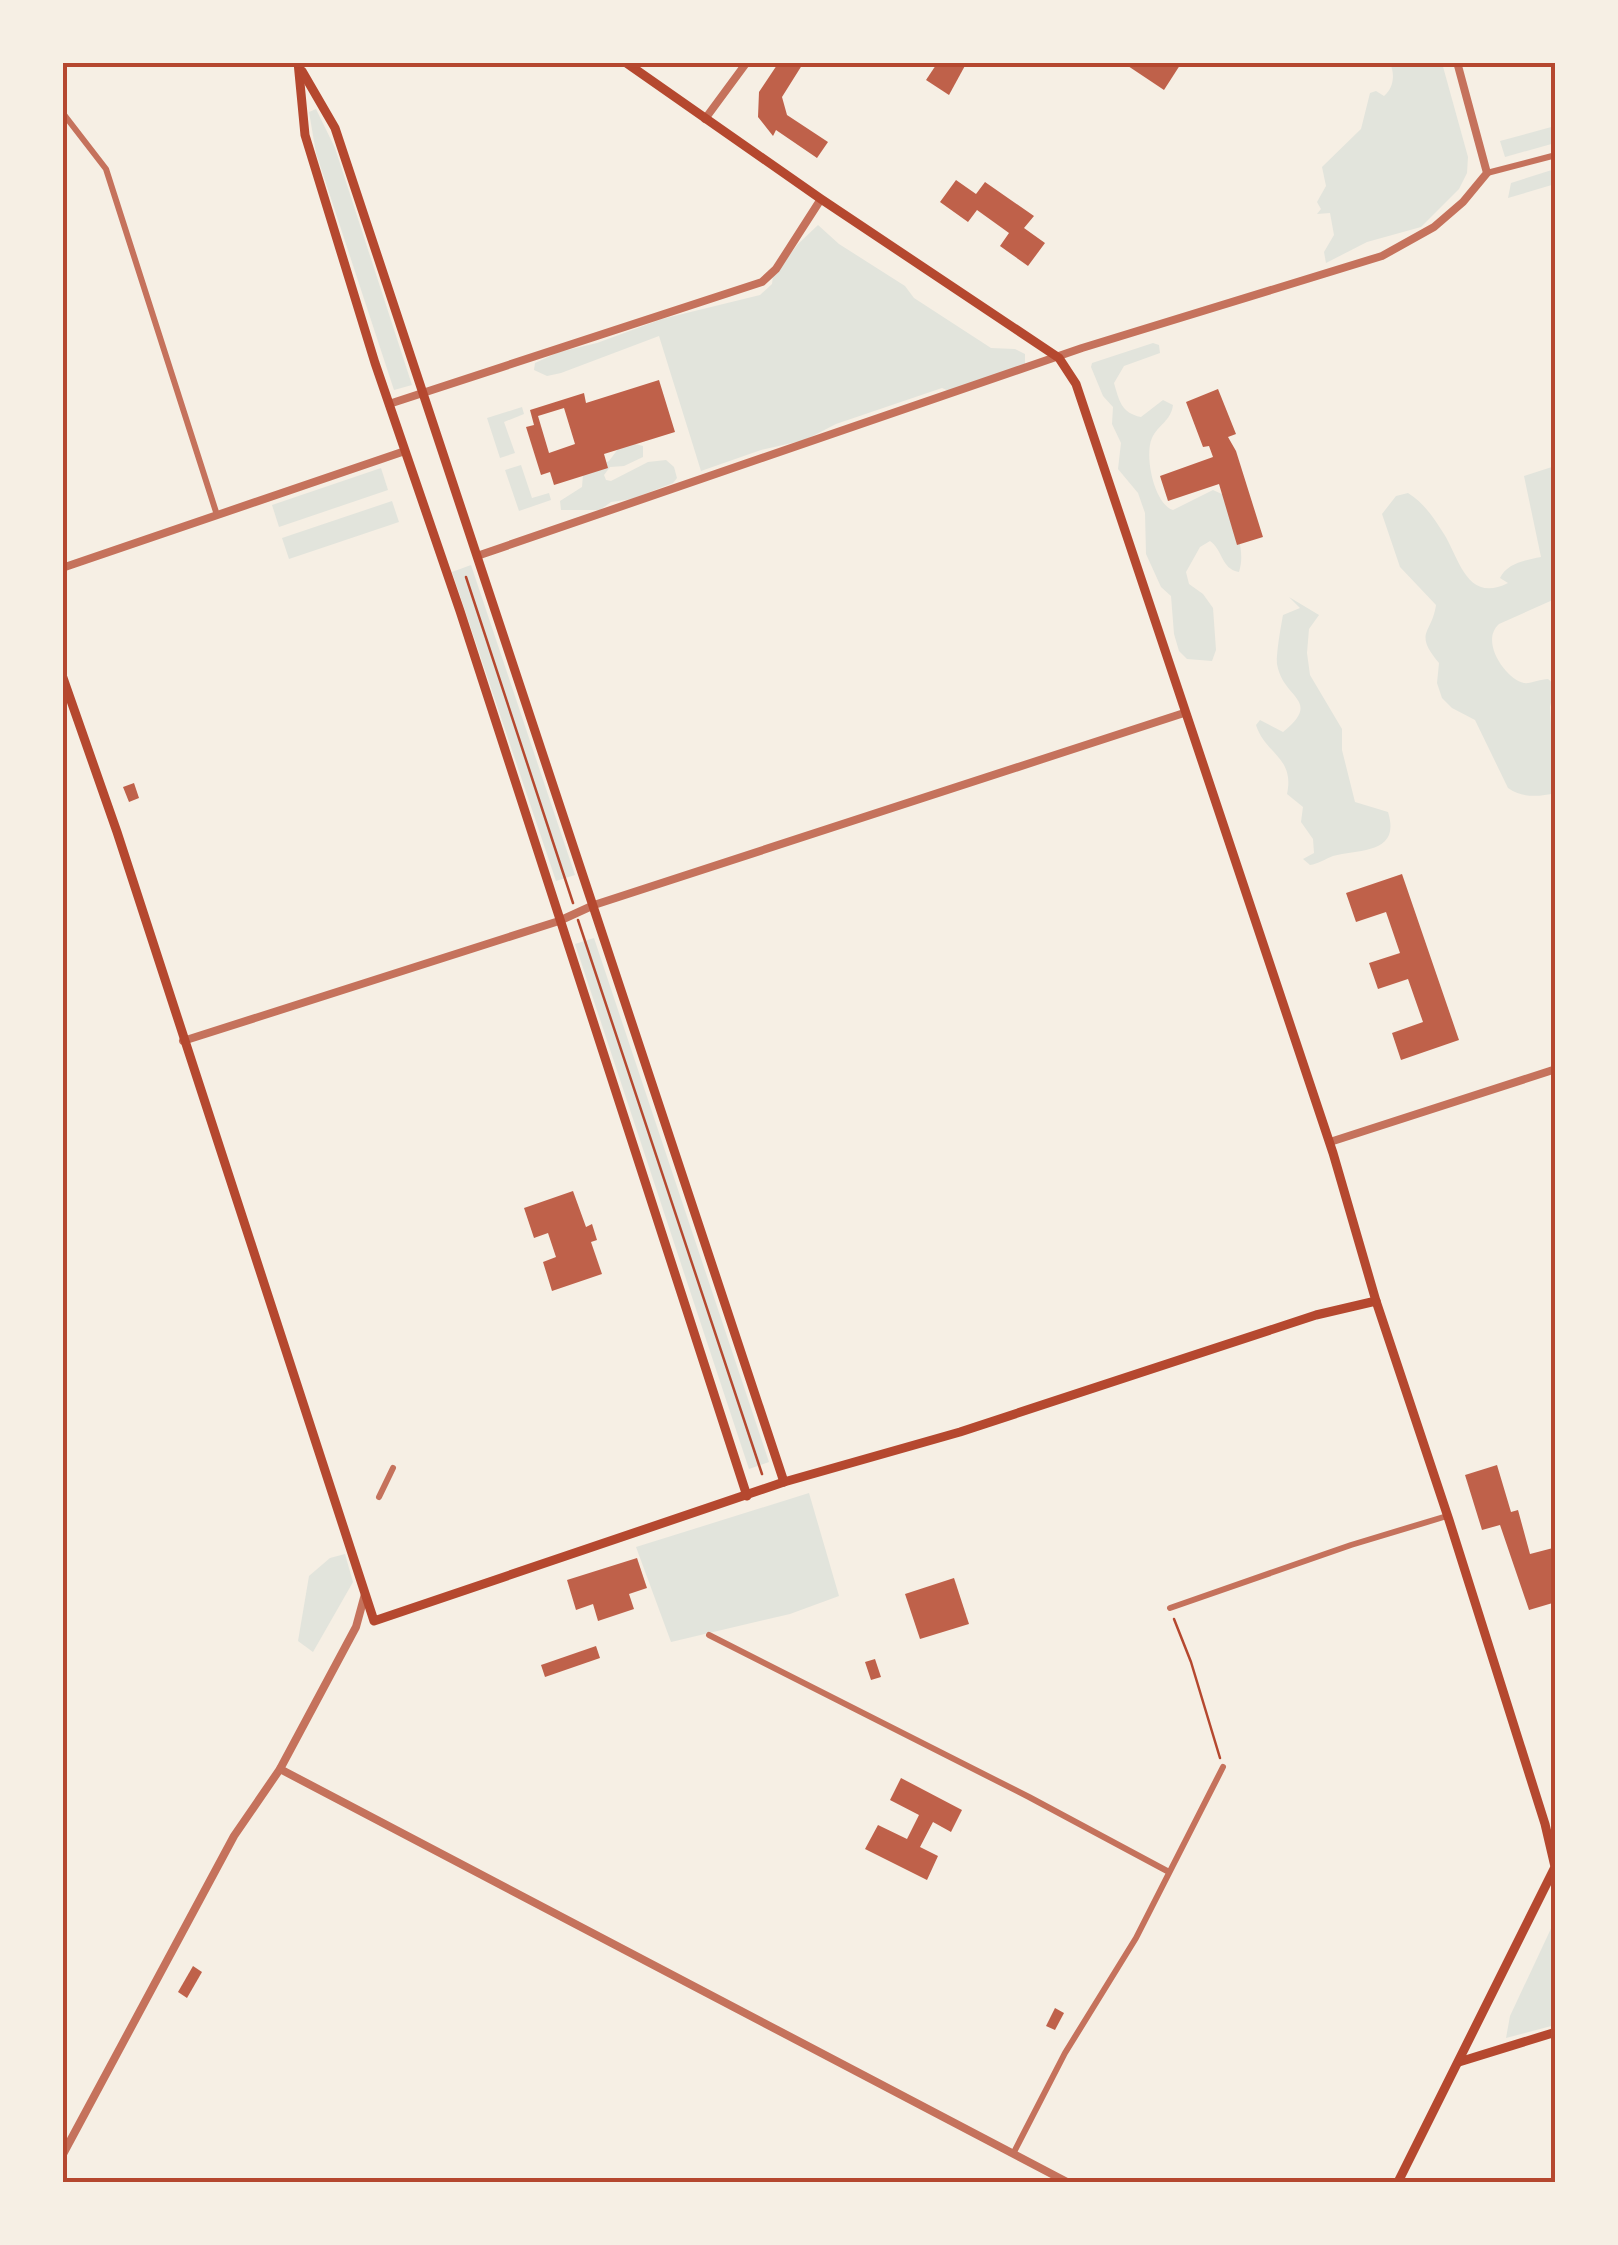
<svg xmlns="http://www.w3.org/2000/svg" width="1618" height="2245" font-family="'Sofia Sans Condensed',sans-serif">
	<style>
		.green { fill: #e2e4dc }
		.building { fill: #bf614a; fill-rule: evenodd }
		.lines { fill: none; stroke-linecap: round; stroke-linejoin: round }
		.path { stroke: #b5482f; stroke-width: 2.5 }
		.minor { stroke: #c5725c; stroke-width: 6 }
		.tertiary { stroke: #c5725c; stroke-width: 8 }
		.secondary { stroke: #b5482f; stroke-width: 9 }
		.primary { stroke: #b5482f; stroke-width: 9 }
		.neatline { fill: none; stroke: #b5482f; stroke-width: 4 }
	</style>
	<rect width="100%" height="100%" fill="#f6efe4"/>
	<g class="green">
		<path d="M 1390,63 L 1442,63 L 1468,157 L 1467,173 L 1459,189 L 1421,227 L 1367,242 L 1326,263 L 1324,252 L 1334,235 L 1330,213 L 1317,214 L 1321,209 L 1317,202 L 1326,186 L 1322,167 L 1361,129 L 1370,93 L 1376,91 L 1384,96 C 1394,88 1395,74 1390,63 Z"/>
		<path d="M 316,109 L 335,148 L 412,385 L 394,390 L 316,153 L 309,112 Z"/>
		<path d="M 1555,126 L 1555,143 L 1505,157 L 1500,141 Z"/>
		<path d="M 1555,169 L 1555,184 L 1508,198 L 1511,183 Z"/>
		<path d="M 818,225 L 839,244 L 905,286 L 914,298 L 991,348 L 1015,349 L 1025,354 L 1025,364 L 949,391 L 942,388 L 836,424 L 805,440 L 761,450 L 701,471 L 659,336 L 561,373 L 547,376 L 534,370 L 535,363 L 559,352 L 597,343 L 662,319 L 760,295 L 772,284 L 773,276 L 798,244 Z"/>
		<path d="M 1153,343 L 1159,345 L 1160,353 L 1124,366 L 1114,383 C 1119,400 1121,413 1141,417 L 1163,400 L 1173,405 C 1171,421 1158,425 1152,438 C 1144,455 1154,504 1173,510 L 1213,490 L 1224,495 C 1232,519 1247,548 1239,572 C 1221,569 1223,550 1210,541 L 1200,547 L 1186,572 L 1189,584 L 1203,594 L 1213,608 L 1216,650 L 1212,661 L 1187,659 L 1179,651 L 1174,634 L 1171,596 L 1161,587 L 1146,554 L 1145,513 L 1138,493 L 1118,469 L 1121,443 L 1112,424 L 1113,407 L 1103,396 L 1091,367 L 1092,363 Z"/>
		<path d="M 522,407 L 524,414 L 504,422 L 515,453 L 500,458 L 487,418 Z"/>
		<path d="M 631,443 L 643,446 L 643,457 L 624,466 L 610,467 L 604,475 L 606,480 L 611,481 L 648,462 L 666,460 L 674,467 L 677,478 L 673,483 L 632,499 L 611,502 L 600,510 L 561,510 L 560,501 L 582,487 L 583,474 L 609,461 L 621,445 Z"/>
		<path d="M 521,465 L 532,498 L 549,493 L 551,500 L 519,511 L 505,470 Z"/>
		<path d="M 1555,466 L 1555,599 L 1499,624 C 1479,642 1507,680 1524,683 C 1530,684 1541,679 1548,679 L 1555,685 L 1550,707 L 1555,793 C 1539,797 1522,798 1508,788 L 1475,720 L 1452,708 L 1442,698 L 1437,683 L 1439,663 C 1413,632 1432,634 1436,605 L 1400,567 L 1382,514 L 1396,496 L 1408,493 C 1424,503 1434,518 1444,534 C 1459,558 1467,604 1508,583 L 1500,578 C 1507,563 1526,560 1541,557 L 1524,476 Z"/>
		<path d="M 381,468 L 388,490 L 279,527 L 272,505 Z"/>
		<path d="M 392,501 L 399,522 L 289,559 L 282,538 Z"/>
		<path d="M 471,565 L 575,875 L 556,881 L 452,572 Z"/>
		<path d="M 1289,597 L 1319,615 L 1309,629 L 1307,653 L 1310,675 L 1342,729 L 1342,750 L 1355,802 L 1388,812 C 1401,854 1360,849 1333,856 C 1325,859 1318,864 1310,865 L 1303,859 L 1314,853 L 1313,839 L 1301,822 L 1303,807 L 1287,794 C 1295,757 1265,754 1256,725 L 1260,720 L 1283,732 C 1323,699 1283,700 1277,664 C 1276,654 1281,626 1283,615 L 1300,608 Z"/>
		<path d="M 594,938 L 769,1462 L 749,1469 L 575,944 Z"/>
		<path d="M 809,1493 L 839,1596 L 790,1614 L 671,1642 L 636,1547 Z"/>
		<path d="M 345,1554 L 353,1582 L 313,1652 L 298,1641 L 309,1576 L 330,1558 Z"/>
		<path d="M 1555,1920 L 1555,2025 L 1506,2038 L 1510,2016 Z"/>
	</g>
	<g class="building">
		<path d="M 779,62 L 804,62 L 782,97 L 787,115 L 828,142 L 817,158 L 776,130 L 773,136 L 758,117 L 759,92 Z"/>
		<path d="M 938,62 L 967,62 L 949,95 L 926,80 Z"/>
		<path d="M 1122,62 L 1182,62 L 1164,90 Z"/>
		<path d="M 956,180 L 976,194 L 985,182 L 1034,216 L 1024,228 L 1045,243 L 1028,266 L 1000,246 L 1009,233 L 977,210 L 968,222 L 940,202 Z"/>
		<path d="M 659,380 L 675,432 L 604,454 L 608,468 L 554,485 L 550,472 L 541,475 L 526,427 L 534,425 L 530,410 L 584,393 L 586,403 ZM 564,408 L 575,444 L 549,453 L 538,416 Z"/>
		<path d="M 1218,389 L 1236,434 L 1228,437 L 1236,451 L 1263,537 L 1237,545 L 1219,484 L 1168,501 L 1160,476 L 1213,457 L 1209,446 L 1203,447 L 1186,402 Z"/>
		<path d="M 134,783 L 139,798 L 129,802 L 123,787 Z"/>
		<path d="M 1402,874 L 1459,1040 L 1401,1060 L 1392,1033 L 1423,1022 L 1408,979 L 1378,989 L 1369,963 L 1400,953 L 1386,912 L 1356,922 L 1346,893 Z"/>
		<path d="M 573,1191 L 586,1227 L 592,1224 L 597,1240 L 591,1242 L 602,1274 L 552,1291 L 543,1262 L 556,1257 L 548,1233 L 534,1238 L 524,1208 Z"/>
		<path d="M 1497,1465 L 1511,1512 L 1518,1510 L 1530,1554 L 1553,1548 L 1556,1602 L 1529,1610 L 1500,1525 L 1482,1530 L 1465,1475 Z"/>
		<path d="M 637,1558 L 647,1588 L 629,1594 L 634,1609 L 598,1621 L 593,1604 L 576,1610 L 567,1580 Z"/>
		<path d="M 954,1578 L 969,1624 L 920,1639 L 905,1594 Z"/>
		<path d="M 596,1646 L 600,1658 L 545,1677 L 541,1665 Z"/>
		<path d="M 875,1659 L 881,1677 L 871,1680 L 865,1662 Z"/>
		<path d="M 901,1778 L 962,1810 L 951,1832 L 933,1822 L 920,1847 L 938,1856 L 927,1880 L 865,1849 L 878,1825 L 907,1839 L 919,1815 L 890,1800 Z"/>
		<path d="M 193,1966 L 202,1972 L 187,1998 L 178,1992 Z"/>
		<path d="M 1055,2008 L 1064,2013 L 1055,2030 L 1046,2026 Z"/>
	</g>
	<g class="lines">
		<g class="path">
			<path d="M 466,577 L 573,903"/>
			<path d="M 578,920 L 762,1474"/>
			<path d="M 1174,1619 L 1191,1662 L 1220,1758"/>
		</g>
		<g class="minor">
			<path d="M 62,112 L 106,169 L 217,515"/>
			<path d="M 1487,173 L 1556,155"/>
			<path d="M 379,1497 L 393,1468"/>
			<path d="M 1170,1608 L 1351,1545 L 1447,1516"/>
			<path d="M 709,1635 L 1029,1797 L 1169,1872"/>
			<path d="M 1013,2154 L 1065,2053 L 1136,1938 L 1223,1767"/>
		</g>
		<g class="tertiary">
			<path d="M 705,119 L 747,62"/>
			<path d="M 389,404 L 762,282 L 776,269 L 821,199"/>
			<path d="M 477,556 L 1082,348 L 1382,256 L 1434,227 L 1463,202 L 1487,173 L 1457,62"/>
			<path d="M 62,568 L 405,451"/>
			<path d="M 183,1041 L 559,921 L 594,905 L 1184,713"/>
			<path d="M 1330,1142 L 1556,1069"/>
			<path d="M 280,1769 L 1067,2182"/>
			<path d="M 62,2156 L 234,1836 L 280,1769 L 356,1627 L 365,1594"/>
		</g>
		<g class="secondary">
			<path d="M 298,62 L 305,135 L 375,363 L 460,611 L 747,1496"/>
			<path d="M 302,71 L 335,128 L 784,1482"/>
			<path d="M 62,675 L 117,832 L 374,1621 L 784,1482 L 960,1432 L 1316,1315 L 1376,1301"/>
			<path d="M 1459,2062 L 1556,2032"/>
			<path d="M 1398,2182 L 1554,1869"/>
		</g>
		<path class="primary" d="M 625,62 L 821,199 L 1059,358 L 1076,384 L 1333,1153 L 1376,1301 L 1449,1520 L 1545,1824 L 1556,1871"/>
	</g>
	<rect width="1618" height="2245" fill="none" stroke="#f6efe4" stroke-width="130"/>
	<rect x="65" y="65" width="1488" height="2115" class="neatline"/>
</svg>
